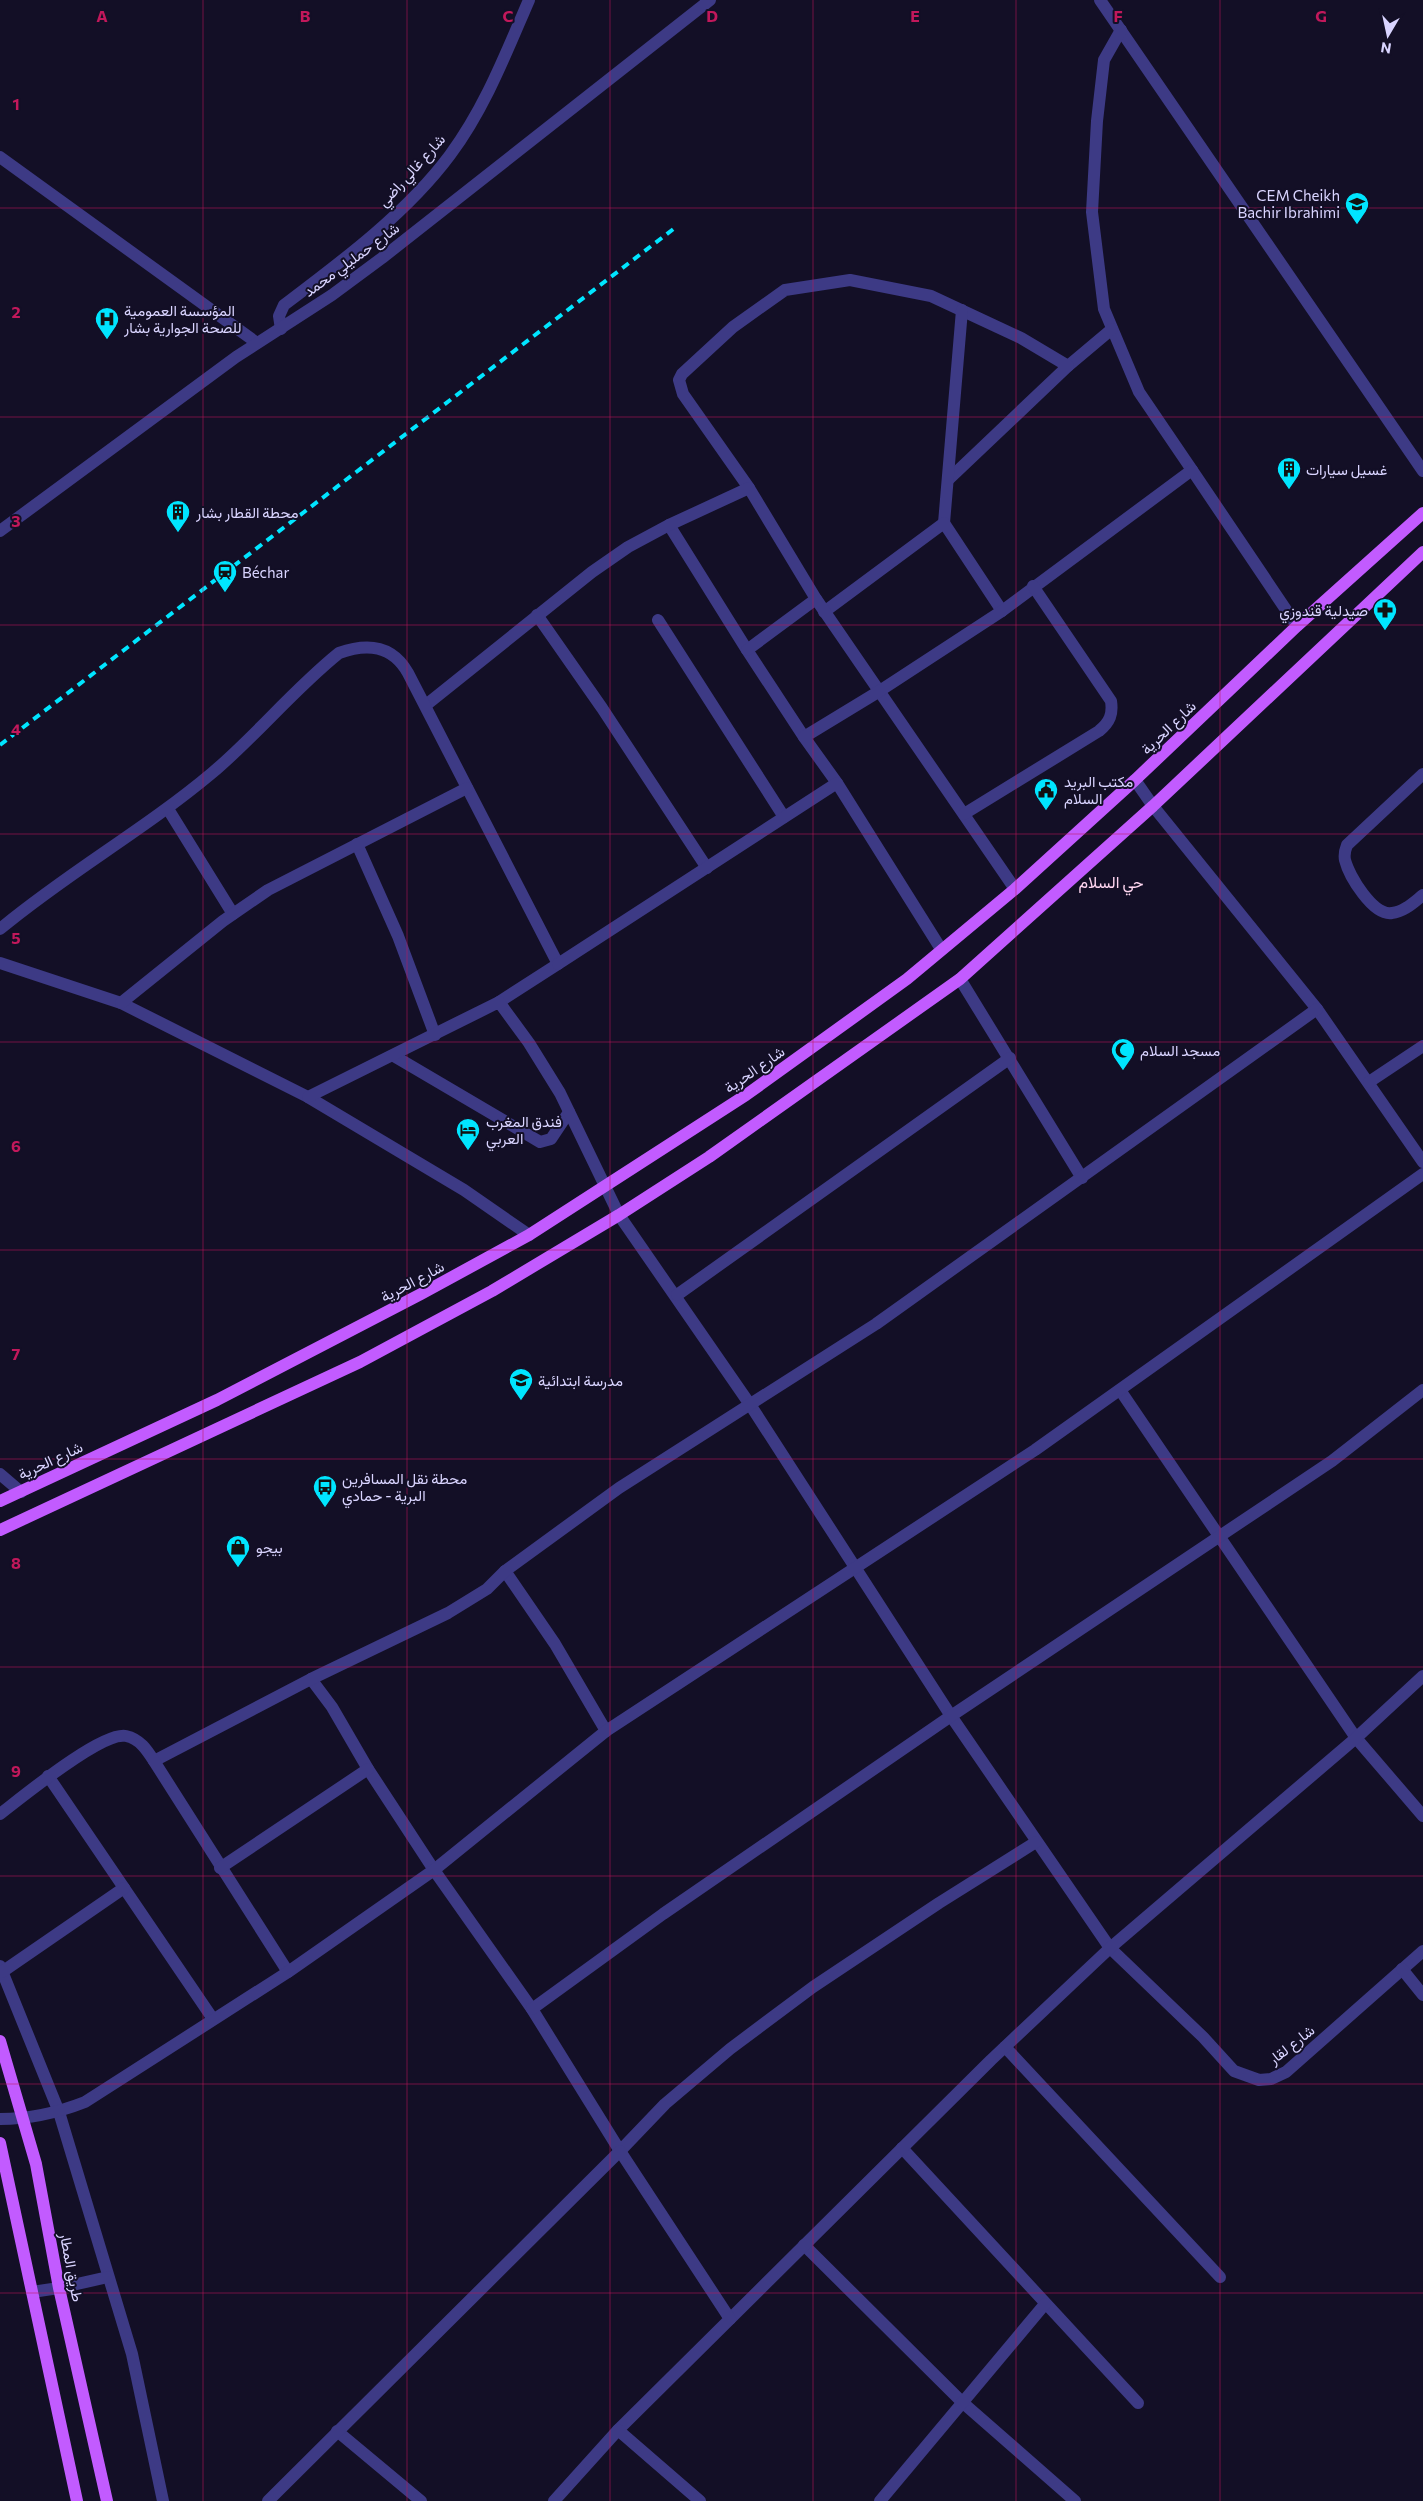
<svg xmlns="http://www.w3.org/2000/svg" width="1423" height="2501" font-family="Commissioner,Vazirmatn,sans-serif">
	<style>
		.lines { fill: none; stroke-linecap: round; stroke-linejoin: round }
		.minor { stroke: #3d3a85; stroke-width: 12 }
		.major { stroke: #c25bff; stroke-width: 12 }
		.rail { stroke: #00e5ff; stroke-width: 4; stroke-dasharray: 8 6; stroke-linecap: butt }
		.grid { fill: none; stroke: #c2185b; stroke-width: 1; stroke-opacity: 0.55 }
		.labels { text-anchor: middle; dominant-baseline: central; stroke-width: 4; stroke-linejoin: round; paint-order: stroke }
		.street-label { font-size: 15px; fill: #d9d4ff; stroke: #130f26 }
		.poi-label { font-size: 15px; fill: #d9d4ff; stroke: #130f26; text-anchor: start }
		.neighbourhood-label { font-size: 16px; fill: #ffd6f0; stroke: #130f26 }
		.grid-label { font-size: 16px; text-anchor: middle; font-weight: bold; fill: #c2185b; stroke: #130f26; stroke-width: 4; stroke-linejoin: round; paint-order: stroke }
	</style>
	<rect width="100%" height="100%" fill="#130f26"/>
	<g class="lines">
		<g class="minor">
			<path d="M 1100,0 L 1423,471"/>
			<path d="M 1121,30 L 1104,60 L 1097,121 L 1092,212 L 1104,309 L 1139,392 L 1192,470"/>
			<path d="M 0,157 L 257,343"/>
			<path d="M 281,329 L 279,316 L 284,305 C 341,262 407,213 450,155 C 485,108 506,53 529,0"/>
			<path d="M 1068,366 L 1112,329"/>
			<path d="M 749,488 L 683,394 L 679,380 L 682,374 L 733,327 L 785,290 L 850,280 L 931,296 L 1021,338 L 1068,366 L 948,480"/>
			<path d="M 944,523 L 962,310"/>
			<path d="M 669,525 L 747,650 L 804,737"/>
			<path d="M 0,531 L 236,357 L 332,295 L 382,258 L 710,0"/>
			<path d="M 824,612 L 944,523 L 1002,611"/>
			<path d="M 537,615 L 602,708 L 707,868"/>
			<path d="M 658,620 L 784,817"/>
			<path d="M 747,650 L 816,599"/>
			<path d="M 426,705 L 592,572 L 628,547 L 669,525 L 749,488 L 816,599 L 1015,889"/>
			<path d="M 1423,774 L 1347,845 C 1345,850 1344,855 1345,860 C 1349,876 1373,916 1392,913 C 1404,912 1414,902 1423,895"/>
			<path d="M 1135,780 L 1153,806 L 1317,1009 L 1423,1162"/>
			<path d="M 837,783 L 804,737 L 878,692 L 1002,611 L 1192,470 L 1297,626"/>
			<path d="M 168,809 L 233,914"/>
			<path d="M 964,814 L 1099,731 C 1110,722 1113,714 1111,701 L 1033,586"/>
			<path d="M 357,844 L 398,936 L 435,1035"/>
			<path d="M 0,929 C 67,873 144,830 212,773 C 256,736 293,690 339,653 C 367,643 392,645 408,673 L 558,964 L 499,1002"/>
			<path d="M 0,963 L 121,1003 L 308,1097 L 464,1190 L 529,1235"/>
			<path d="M 558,964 L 837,783 L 941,949"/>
			<path d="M 960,979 L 1082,1178"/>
			<path d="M 121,1003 L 223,921 L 268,890 L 467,788"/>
			<path d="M 394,1056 L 540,1142 L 551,1139 L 569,1112"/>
			<path d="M 1369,1082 L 1423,1046"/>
			<path d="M 308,1097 L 499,1002 L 529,1043 L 560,1093 L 619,1215 L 751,1406 L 951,1716 L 1110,1948 L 1203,2037 L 1234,2071 L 1259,2080 L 1271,2079 L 1286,2072 L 1423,1951"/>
			<path d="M 677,1295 L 1010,1058"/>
			<path d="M 1120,1390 L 1356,1738 L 1423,1816"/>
			<path d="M 0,1474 L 21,1492"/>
			<path d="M 505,1571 L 555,1644 L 606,1731"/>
			<path d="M 311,1679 L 332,1707 L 368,1769 L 434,1870 L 532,2009 L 620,2151 L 665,2104 L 730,2049 L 813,1987 L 939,1903 L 1036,1842"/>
			<path d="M 154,1761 L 311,1679 L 448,1613 L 487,1589 L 505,1571 L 619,1488 L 876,1324 L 1317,1009"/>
			<path d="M 48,1776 L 213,2019"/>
			<path d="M 0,1814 C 21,1798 102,1731 126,1736 C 140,1739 147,1750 154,1761 L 288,1972"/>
			<path d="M 220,1868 L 368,1769"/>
			<path d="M 0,1966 L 59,2112 L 132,2354 L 163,2501"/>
			<path d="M 1402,1969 L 1423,1995"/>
			<path d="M 2,1972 L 124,1888"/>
			<path d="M 532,2009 L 663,1914 L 951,1716 L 1332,1461 L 1423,1390"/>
			<path d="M 1005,2047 L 1220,2277"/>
			<path d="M 0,2119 C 30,2119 57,2113 85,2102 L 288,1972 L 434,1870 L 606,1731 L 1035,1450 L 1423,1174"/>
			<path d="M 902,2148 L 1138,2403"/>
			<path d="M 804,2245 L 962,2402 L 1075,2501"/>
			<path d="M 32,2292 L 59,2288 L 108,2277"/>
			<path d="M 730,2319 L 991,2060 L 1110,1948 L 1356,1738 L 1423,1676"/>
			<path d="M 337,2431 L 421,2501"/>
			<path d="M 268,2501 L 620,2151 L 730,2319 L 618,2430"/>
			<path d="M 554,2501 L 618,2430 L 700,2501"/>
			<path d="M 880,2501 L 1045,2304"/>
		</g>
		<g class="major">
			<path d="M 0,1501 L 217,1400 L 421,1294 L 529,1235 L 746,1095 L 907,979 L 1015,889 L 1135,780 L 1297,626 L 1423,513"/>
			<path d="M 0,1530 L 360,1362 L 492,1291 L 619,1215 L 709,1157 L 960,979 L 1153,806 L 1423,552"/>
			<path d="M 0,2041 L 36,2164 L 59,2288 L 107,2501"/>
			<path d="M 0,2143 L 77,2501"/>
		</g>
		<path class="rail" d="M 0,745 L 676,227"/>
	</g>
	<path class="grid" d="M 203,0 L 203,2501M 407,0 L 407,2501M 610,0 L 610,2501M 813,0 L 813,2501M 1016,0 L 1016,2501M 1220,0 L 1220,2501M 0,208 L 1423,208M 0,417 L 1423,417M 0,625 L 1423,625M 0,834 L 1423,834M 0,1042 L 1423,1042M 0,1250 L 1423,1250M 0,1459 L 1423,1459M 0,1667 L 1423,1667M 0,1876 L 1423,1876M 0,2084 L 1423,2084M 0,2293 L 1423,2293"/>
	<defs>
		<g id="school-pin" transform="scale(1.25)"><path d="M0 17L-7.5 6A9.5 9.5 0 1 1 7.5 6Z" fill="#00e5ff" stroke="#130f26"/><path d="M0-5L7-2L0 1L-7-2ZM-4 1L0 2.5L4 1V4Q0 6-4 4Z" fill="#111"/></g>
		<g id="hospital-pin" transform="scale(1.25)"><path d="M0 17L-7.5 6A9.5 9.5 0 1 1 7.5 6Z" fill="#00e5ff" stroke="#130f26"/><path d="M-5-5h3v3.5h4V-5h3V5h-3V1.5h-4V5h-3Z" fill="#111"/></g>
		<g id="building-pin" transform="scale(1.25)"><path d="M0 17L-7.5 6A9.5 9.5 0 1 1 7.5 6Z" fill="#00e5ff" stroke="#130f26"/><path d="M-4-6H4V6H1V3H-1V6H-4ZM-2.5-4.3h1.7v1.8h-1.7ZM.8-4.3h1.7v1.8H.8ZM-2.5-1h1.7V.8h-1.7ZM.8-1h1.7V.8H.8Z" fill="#111"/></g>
		<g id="station-pin" transform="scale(1.25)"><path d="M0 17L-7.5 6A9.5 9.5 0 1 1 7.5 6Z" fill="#00e5ff" stroke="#130f26"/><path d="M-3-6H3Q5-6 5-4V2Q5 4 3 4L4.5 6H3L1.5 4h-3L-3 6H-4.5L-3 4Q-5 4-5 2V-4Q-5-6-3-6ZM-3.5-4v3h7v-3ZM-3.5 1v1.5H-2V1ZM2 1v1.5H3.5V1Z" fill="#111"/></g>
		<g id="pharmacy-pin" transform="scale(1.25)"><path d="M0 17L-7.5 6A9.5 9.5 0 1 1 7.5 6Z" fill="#00e5ff" stroke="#130f26"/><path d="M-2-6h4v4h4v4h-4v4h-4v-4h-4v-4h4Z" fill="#111"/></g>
		<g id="civic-pin" transform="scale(1.25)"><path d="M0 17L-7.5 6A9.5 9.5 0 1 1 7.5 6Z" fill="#00e5ff" stroke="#130f26"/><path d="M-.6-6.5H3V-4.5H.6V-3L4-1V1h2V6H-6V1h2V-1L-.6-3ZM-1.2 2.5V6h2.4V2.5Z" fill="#111"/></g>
		<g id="mosque-pin" transform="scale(1.25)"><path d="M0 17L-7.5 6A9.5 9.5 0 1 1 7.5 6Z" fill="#00e5ff" stroke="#130f26"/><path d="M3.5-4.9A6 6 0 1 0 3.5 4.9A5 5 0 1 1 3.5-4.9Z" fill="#111"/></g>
		<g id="hotel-pin" transform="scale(1.25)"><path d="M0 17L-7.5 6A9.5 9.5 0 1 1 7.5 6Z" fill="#00e5ff" stroke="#130f26"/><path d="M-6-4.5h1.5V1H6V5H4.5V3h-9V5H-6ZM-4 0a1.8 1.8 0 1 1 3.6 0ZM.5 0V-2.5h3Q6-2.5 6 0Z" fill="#111"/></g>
		<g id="bus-pin" transform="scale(1.25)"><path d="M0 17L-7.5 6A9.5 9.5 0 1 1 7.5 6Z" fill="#00e5ff" stroke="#130f26"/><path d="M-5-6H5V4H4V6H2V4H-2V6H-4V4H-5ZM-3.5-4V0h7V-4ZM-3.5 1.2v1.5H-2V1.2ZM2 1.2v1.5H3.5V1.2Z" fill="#111"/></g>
		<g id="shop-pin" transform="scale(1.25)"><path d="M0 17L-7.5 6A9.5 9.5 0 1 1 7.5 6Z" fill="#00e5ff" stroke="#130f26"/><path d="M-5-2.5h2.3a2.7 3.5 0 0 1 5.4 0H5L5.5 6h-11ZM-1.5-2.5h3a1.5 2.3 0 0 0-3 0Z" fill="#111"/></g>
	</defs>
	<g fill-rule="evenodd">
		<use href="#school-pin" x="1357" y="204"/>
		<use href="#hospital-pin" x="107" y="319"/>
		<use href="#building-pin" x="1289" y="469"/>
		<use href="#building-pin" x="178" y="512"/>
		<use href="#station-pin" x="225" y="572"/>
		<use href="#pharmacy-pin" x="1385" y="610"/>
		<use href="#civic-pin" x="1046" y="790"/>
		<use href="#mosque-pin" x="1123" y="1050"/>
		<use href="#hotel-pin" x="468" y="1130"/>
		<use href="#school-pin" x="521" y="1380"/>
		<use href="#bus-pin" x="325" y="1487"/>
		<use href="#shop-pin" x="238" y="1547"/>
	</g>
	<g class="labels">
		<g class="street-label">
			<text transform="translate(411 170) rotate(-48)">شارع غالي راضي</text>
			<text transform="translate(351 259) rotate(-36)">شارع حمليلي محمد</text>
			<text transform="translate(1168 727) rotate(-44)">شارع الحرية</text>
			<text transform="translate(754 1069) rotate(-35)">شارع الحرية</text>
			<text transform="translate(412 1281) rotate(-28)">شارع الحرية</text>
			<text transform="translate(50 1460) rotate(-25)">شارع الحرية</text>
			<text transform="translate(1291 2044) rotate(-38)">شارع لقار</text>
			<text transform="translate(72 2267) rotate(79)">طريق المطار</text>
		</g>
		<g class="poi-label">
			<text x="1340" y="195" text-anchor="end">CEM Cheikh<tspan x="1340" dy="17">Bachir Ibrahimi</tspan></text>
			<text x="124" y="310">المؤسسة العمومية<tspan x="124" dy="17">للصحة الجوارية بشار</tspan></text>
			<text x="1306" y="469">غسيل سيارات</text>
			<text x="196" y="512">محطة القطار بشار</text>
			<text x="242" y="572">Béchar</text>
			<text x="1368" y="610" text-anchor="end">صيدلية قندوزي</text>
			<text x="1064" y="781">مكتب البريد<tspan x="1064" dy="17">السلام</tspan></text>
			<text x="1140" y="1050">مسجد السلام</text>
			<text x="486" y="1121">فندق المغرب<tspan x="486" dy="17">العربي</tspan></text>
			<text x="538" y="1380">مدرسة ابتدائية</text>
			<text x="342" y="1478">محطة نقل المسافرين<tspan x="342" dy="17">البرية - حمادي</tspan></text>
			<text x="256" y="1547">بيجو</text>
		</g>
		<g class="neighbourhood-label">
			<text x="1111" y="881">حي السلام</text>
		</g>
	</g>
	<g class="grid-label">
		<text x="102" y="22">A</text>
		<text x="305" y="22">B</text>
		<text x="508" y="22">C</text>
		<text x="712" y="22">D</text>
		<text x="915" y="22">E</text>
		<text x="1118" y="22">F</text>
		<text x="1321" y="22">G</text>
		<text x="16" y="110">1</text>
		<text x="16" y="318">2</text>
		<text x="16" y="527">3</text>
		<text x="16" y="735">4</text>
		<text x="16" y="944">5</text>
		<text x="16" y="1152">6</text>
		<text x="16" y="1360">7</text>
		<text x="16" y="1569">8</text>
		<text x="16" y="1777">9</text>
	</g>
	<g transform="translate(1388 35) rotate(189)" stroke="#130f26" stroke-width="4" paint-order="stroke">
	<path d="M0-4L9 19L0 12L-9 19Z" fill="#d9d4ff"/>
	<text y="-8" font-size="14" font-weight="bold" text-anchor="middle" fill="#d9d4ff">N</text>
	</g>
</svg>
